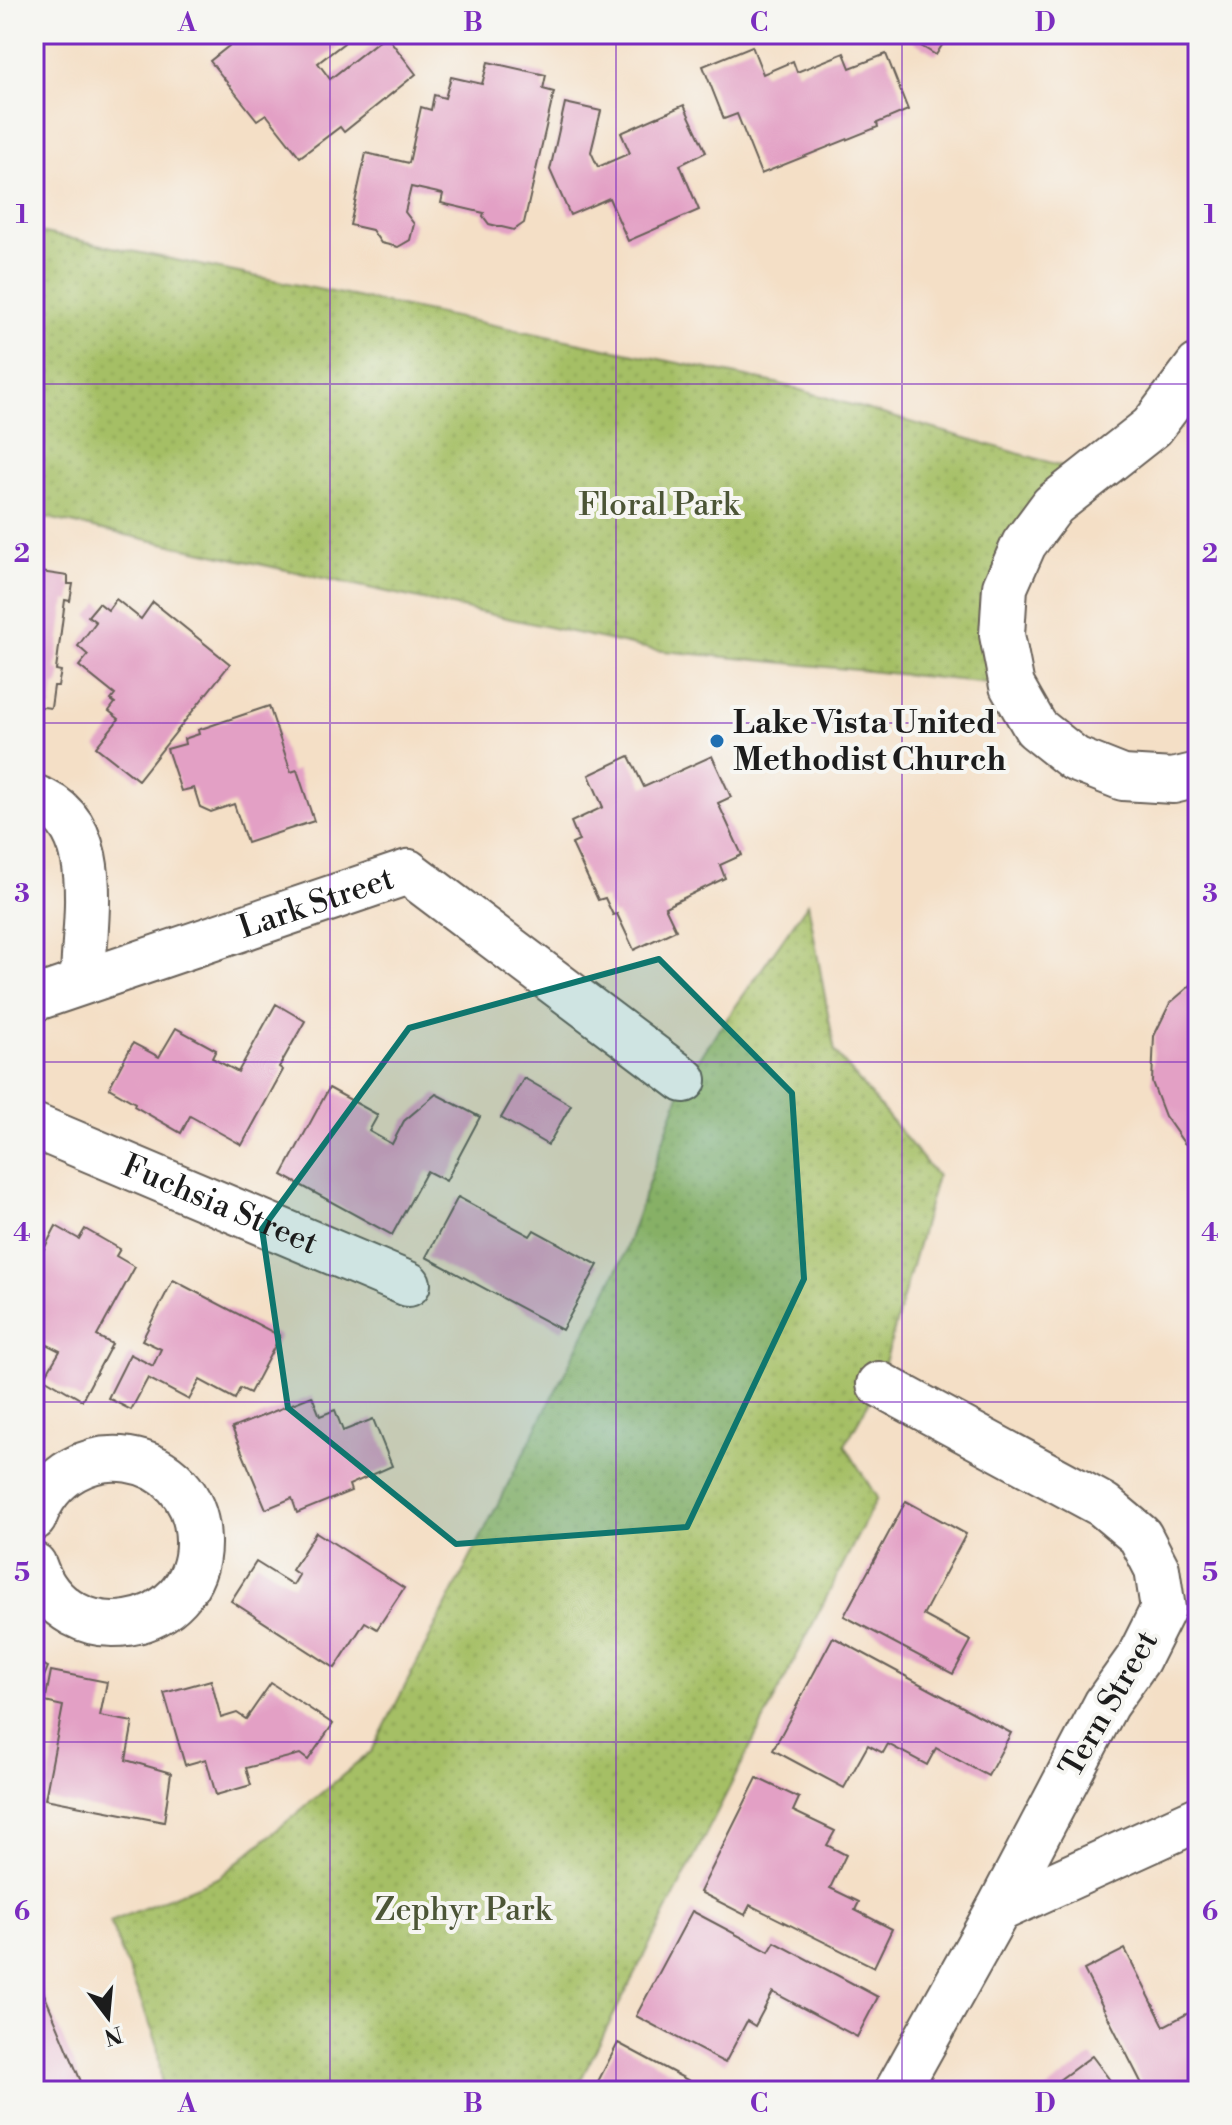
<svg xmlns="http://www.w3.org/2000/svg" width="1232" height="2125" font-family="'Libre Bodoni',serif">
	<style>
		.park { fill: url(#park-dots); stroke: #606e40; stroke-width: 2 }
		.building { fill: #e3a0c5 }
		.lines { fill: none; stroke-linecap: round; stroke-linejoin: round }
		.minor-casing { stroke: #686058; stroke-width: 48 }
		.minor { stroke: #fff; stroke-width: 44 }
		.marked { fill: #0f766e; fill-opacity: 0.2; stroke: #0f766e; stroke-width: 6; stroke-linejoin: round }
		.grid { fill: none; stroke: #7b2cbf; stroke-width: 2; stroke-opacity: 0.55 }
		.poi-dot { fill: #1f6fb2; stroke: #f6f6f2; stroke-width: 3 }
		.labels { text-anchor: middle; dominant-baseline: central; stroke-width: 8; stroke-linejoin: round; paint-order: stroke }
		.park-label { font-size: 32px; fill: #4c5536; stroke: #f6f6f2 }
		.poi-label { font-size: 32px; font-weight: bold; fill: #1c1c1c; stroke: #f6f6f2; text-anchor: start }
		.street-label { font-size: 32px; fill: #1c1c1c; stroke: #f6f6f2 }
		.neatline { fill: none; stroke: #7b2cbf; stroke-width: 3 }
		.grid-label { font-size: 26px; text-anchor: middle; font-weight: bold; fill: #7b2cbf }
	</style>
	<defs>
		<pattern id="park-dots" width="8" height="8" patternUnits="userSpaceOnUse" patternTransform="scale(2)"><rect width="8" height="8" fill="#a5bf65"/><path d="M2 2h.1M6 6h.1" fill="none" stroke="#8da457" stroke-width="1.8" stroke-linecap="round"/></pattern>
	</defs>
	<rect width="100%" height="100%" fill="#f6f6f2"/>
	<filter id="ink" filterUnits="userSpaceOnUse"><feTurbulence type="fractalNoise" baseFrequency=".0125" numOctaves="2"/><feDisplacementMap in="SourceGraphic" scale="16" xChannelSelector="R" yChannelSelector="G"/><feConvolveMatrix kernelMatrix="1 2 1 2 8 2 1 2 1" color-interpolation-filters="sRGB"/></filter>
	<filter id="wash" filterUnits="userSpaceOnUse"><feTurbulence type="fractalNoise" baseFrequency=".006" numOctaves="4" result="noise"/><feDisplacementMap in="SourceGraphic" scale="32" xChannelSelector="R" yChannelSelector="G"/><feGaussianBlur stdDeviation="1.8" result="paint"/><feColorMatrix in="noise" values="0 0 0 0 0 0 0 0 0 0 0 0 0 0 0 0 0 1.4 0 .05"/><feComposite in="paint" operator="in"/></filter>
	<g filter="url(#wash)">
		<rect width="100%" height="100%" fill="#f4dfc6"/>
		<g class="park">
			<path d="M 34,231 L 776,383 L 1083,472 L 1019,538 L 1009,685 L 654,650 L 34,515 Z"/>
			<path d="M 808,903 L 835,1052 L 937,1176 L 879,1384 L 845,1445 L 877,1498 L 575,2091 L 162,2091 L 157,2043 L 110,1922 L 220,1877 L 372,1751 L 621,1262 L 684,1080 Z"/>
		</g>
		<g id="blocks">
			<g class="building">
				<path d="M 244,34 L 337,34 L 344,43 L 318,63 L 330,79 L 386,35 L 416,74 L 344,132 L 340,127 L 300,157 L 266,114 L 257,120 L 210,61 Z"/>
				<path d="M 901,34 L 949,34 L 936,55 Z"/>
				<path d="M 752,46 L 763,74 L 793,61 L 797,72 L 844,53 L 850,68 L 886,54 L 908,110 L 877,123 L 878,127 L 761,174 L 737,114 L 724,119 L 703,66 Z"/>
				<path d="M 488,62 L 546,75 L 543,89 L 554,92 L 524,223 L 514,230 L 489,224 L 483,216 L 484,213 L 441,203 L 443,194 L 411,187 L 405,212 L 414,224 L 410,240 L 398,247 L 381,243 L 372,230 L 350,225 L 366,153 L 409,163 L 421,107 L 431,110 L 434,95 L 445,98 L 451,77 L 482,84 Z"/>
				<path d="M 565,103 L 601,111 L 591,152 L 598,167 L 630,153 L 621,133 L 684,105 L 706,152 L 680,165 L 699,210 L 628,241 L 609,198 L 570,215 L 550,170 Z"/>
				<path d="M 34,571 L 68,576 L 68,584 L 73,584 L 70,601 L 65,600 L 56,670 L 61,671 L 58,686 L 54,686 L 51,708 L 34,706 Z"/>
				<path d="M 116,599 L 141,619 L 153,602 L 230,664 L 138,780 L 96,747 L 119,719 L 109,711 L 115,703 L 111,700 L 115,695 L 79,666 L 88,655 L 78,646 L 96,622 L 88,616 L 99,603 L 108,610 Z"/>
				<path d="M 269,706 L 291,772 L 297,770 L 314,821 L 247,843 L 234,804 L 211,812 L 200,807 L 194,788 L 181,791 L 167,749 L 185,744 L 184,739 L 199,734 L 198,730 Z"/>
				<path d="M 629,756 L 644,787 L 712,756 L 731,797 L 718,803 L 742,855 L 720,865 L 725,878 L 665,907 L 676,930 L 634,950 L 617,914 L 613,915 L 605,898 L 598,900 L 572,844 L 579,841 L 571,822 L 603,807 L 589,775 Z"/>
				<path d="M 1198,979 L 1198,1152 L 1184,1143 L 1165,1116 L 1152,1082 L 1154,1036 L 1170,1003 Z"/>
				<path d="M 276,1004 L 305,1021 L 279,1067 L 283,1070 L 242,1145 L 190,1116 L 181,1133 L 134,1106 L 135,1103 L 109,1088 L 133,1043 L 159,1057 L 176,1028 L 216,1050 L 212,1058 L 238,1072 Z"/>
				<path d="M 524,1078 L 571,1105 L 548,1145 L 501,1118 Z"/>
				<path d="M 329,1088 L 378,1115 L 369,1131 L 392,1144 L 404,1121 L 436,1094 L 480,1117 L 446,1181 L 427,1171 L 392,1235 L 282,1175 Z"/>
				<path d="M 458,1197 L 530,1236 L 534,1230 L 598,1265 L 562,1330 L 426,1257 Z"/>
				<path d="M 56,1226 L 79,1239 L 85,1229 L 120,1249 L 116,1256 L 135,1267 L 97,1336 L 112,1344 L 82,1400 L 44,1378 L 60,1351 L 46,1344 L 34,1366 L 34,1268 Z"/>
				<path d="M 173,1280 L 280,1336 L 250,1393 L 240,1388 L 235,1399 L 200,1380 L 189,1400 L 148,1378 L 131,1410 L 108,1398 L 130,1354 L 153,1366 L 161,1349 L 142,1340 Z"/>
				<path d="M 312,1396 L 320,1416 L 335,1410 L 343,1431 L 373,1419 L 392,1466 L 349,1485 L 351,1491 L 297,1513 L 292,1498 L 266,1509 L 232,1428 Z"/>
				<path d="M 906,1501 L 966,1534 L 923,1615 L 971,1641 L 953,1674 L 844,1616 Z"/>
				<path d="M 316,1532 L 404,1588 L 377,1629 L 365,1622 L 335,1668 L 231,1601 L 256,1562 L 293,1585 L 299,1575 L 292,1570 Z"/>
				<path d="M 833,1637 L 1011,1733 L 988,1776 L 936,1748 L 927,1765 L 888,1744 L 883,1753 L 868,1745 L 844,1788 L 773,1750 Z"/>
				<path d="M 34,1661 L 48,1667 L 34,1701 Z"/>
				<path d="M 51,1671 L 107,1682 L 100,1716 L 133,1722 L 126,1760 L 171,1773 L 164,1822 L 45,1799 L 63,1706 L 45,1702 Z"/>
				<path d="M 211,1680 L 221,1718 L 237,1713 L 246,1719 L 271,1683 L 333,1724 L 308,1760 L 300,1754 L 246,1768 L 251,1785 L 216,1795 L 206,1759 L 185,1765 L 164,1693 Z"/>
				<path d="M 757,1778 L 799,1798 L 793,1811 L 835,1831 L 827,1845 L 846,1855 L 830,1888 L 859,1902 L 855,1910 L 892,1929 L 874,1967 L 750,1905 L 745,1915 L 700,1892 Z"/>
				<path d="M 692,1911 L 769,1952 L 775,1942 L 878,1997 L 857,2037 L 773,1992 L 755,2026 L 747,2021 L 725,2063 L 636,2016 Z"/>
				<path d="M 1125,1949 L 1164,2026 L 1198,2008 L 1198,2091 L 1149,2091 L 1146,2084 L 1143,2086 L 1084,1970 Z"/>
				<path d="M 34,1970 L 85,2091 L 34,2091 Z"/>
				<path d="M 618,2043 L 708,2091 L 593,2091 Z"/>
				<path d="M 1092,2056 L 1118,2091 L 1044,2091 Z"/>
			</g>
		</g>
	</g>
	<g filter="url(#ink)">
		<use href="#blocks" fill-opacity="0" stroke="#686058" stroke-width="2"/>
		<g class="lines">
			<g class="minor-casing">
				<g id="minor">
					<path d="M 1198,366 L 1152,427 L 1053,505 L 1024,544 L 1005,587 L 1002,635 L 1012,686 L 1036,728 L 1075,759 L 1123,778 L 1173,781 L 1198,775"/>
					<path d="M 34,797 C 108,823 83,923 83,981"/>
					<path id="s1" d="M 34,999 L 408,872 L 684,1080"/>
					<path id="s2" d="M 34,1126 L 408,1284"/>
					<path d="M 879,1384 L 1103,1505 L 1140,1536 L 1157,1569 L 1163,1609 L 1138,1659 L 1106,1704 L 998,1910 L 897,2091"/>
					<path d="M 34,1518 C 67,1426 197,1447 198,1541 C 200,1633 66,1659 34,1565"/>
					<path d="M 998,1910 L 1198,1819"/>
				</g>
			</g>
			<use href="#minor" class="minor"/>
		</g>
	</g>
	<path class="marked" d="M 659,959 L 792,1093 L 804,1279 L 687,1527 L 456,1544 L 288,1408 L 262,1229 L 409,1028 Z"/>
	<path class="grid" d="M 330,34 L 330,2091M 616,34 L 616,2091M 902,34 L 902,2091M 34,384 L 1198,384M 34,723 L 1198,723M 34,1062 L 1198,1062M 34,1402 L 1198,1402M 34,1742 L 1198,1742"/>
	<circle class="poi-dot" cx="717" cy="741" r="8"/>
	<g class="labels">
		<g class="park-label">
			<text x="659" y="505">Floral Park</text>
			<text x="463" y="1910">Zephyr Park</text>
		</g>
		<g class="poi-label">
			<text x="733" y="723">Lake Vista United<tspan x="733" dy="37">Methodist Church</tspan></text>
		</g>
		<g class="street-label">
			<text stroke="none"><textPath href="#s1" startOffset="298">Lark Street</textPath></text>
			<text stroke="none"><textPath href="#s2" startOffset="202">Fuchsia Street</textPath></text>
			<text transform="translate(1109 1704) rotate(-60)">Tern Street</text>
		</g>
	</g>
	<rect width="1232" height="2125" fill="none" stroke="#f6f6f2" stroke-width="88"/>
	<g transform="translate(108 2017) rotate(164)" stroke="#f6f6f2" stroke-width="6" paint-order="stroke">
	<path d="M0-6L14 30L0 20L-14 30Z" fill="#1c1c1c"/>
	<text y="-12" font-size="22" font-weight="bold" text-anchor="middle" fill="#1c1c1c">N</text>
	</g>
	<rect x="44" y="44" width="1144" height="2037" class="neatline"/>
	<g class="grid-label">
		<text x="187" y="31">A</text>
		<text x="473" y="31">B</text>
		<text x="759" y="31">C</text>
		<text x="1045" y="31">D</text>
		<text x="22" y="223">1</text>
		<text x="1210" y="223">1</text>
		<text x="22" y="562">2</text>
		<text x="1210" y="562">2</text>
		<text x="22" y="902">3</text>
		<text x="1210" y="902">3</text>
		<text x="22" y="1241">4</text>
		<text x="1210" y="1241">4</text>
		<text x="22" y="1581">5</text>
		<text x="1210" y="1581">5</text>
		<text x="22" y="1920">6</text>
		<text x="1210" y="1920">6</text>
		<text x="187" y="2112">A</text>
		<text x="473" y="2112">B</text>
		<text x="759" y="2112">C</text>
		<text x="1045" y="2112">D</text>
	</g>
</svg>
